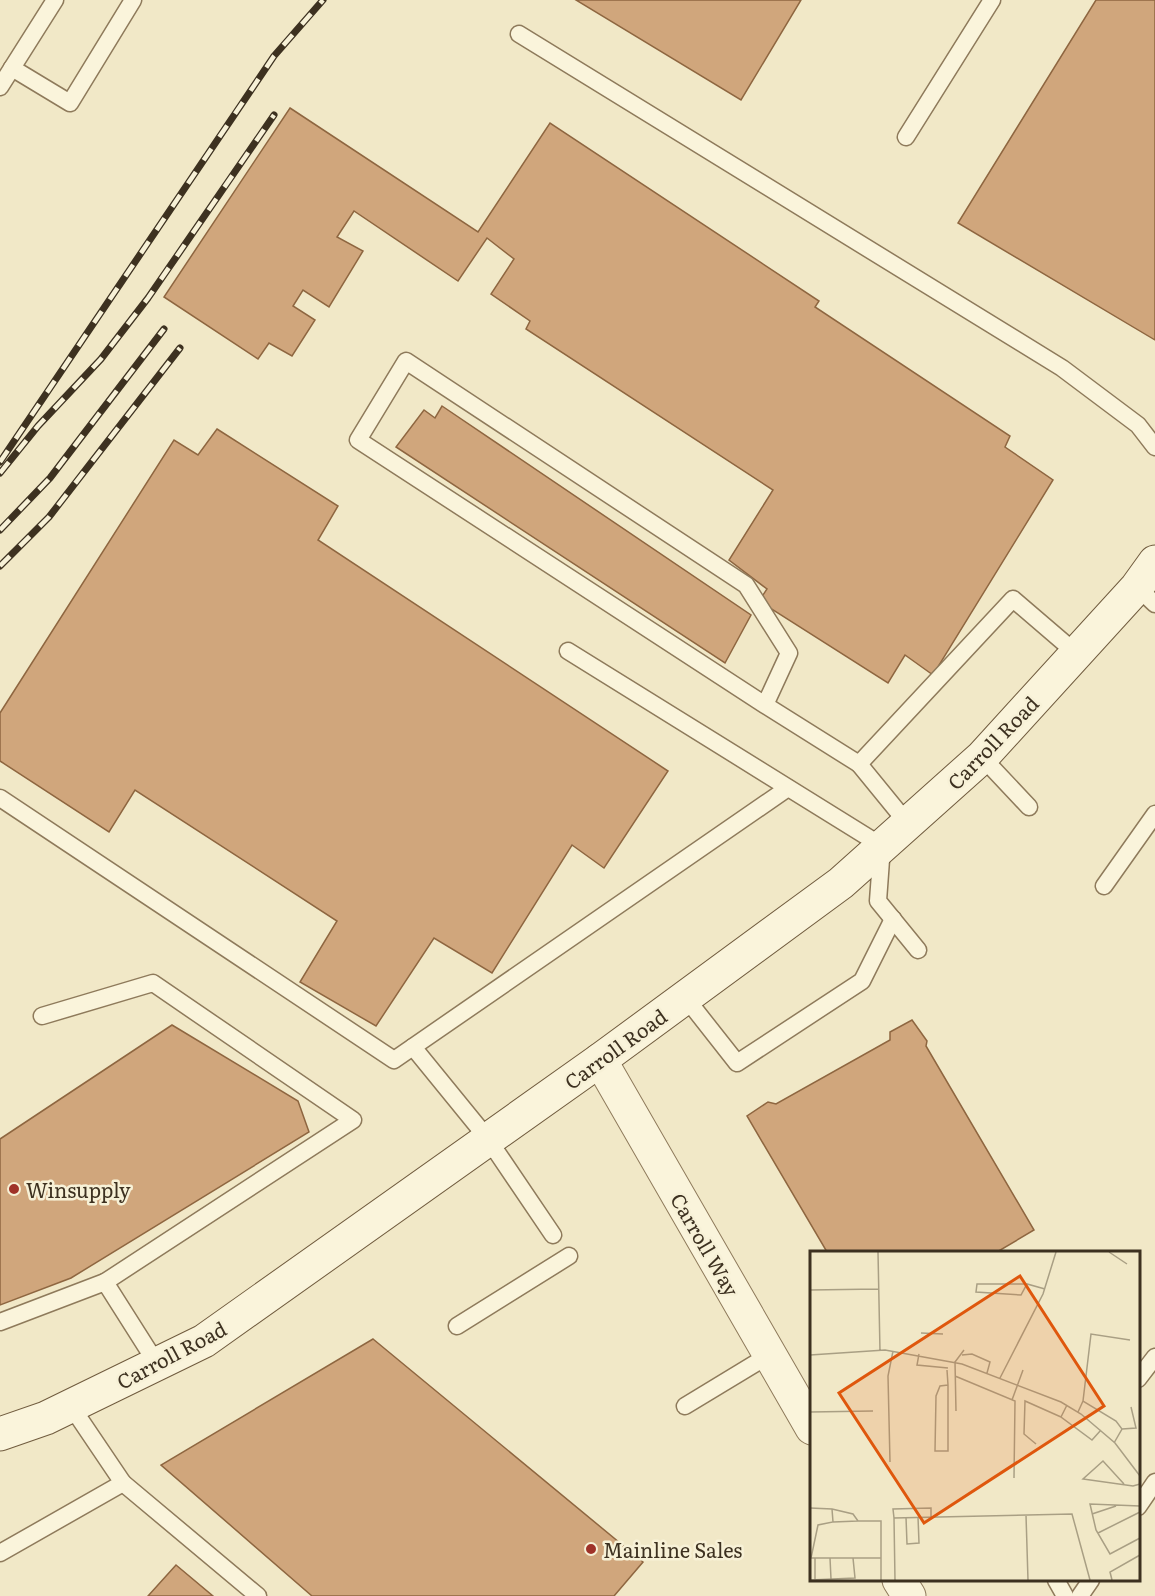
<svg xmlns="http://www.w3.org/2000/svg" width="1155" height="1596" font-family="Literata,serif">
	<style>
		.building { fill: #d0a67c; stroke: #8e6640; stroke-width: 1.5 }
		.lines { fill: none; stroke-linecap: round; stroke-linejoin: round }
		.service-casing { stroke: #8e7a5b; stroke-width: 19 }
		.tertiary-casing { stroke: #8e7a5b; stroke-width: 35 }
		.secondary-casing { stroke: #705b3e; stroke-width: 35 }
		.service { stroke: #faf4db; stroke-width: 16 }
		.tertiary { stroke: #faf4db; stroke-width: 33 }
		.secondary { stroke: #faf4db; stroke-width: 33 }
		.rail-casing { stroke: #3d3120; stroke-width: 7 }
		.rail { stroke: #f7f1d7; stroke-width: 4.5; stroke-dasharray: 14; stroke-linecap: butt }
		.poi-dot { fill: #9f3228; stroke: #f7f1d7; stroke-width: 2 }
		.labels { text-anchor: middle; dominant-baseline: central; stroke-width: 5; stroke-linejoin: round; paint-order: stroke }
		.street-label { font-size: 20px; fill: #3d3120; stroke: #f7f1d7 }
		.poi-label { font-size: 20px; fill: #3d3120; stroke: #f7f1d7; text-anchor: start }
		.inset-road { fill: none; stroke: #a99f84; stroke-width: 1.5 }
		.view { fill: #df570d; fill-opacity: 0.15; stroke: #df570d; stroke-width: 3 }
		.inset-edge { fill: none; stroke: #3d3120; stroke-width: 3 }
	</style>
	<rect width="100%" height="100%" fill="#f1e8c7"/>
	<g class="building">
		<path d="M 576,0 L 801,0 L 741,100 Z"/>
		<path d="M 1096,0 L 1155,0 L 1155,340 L 958,223 Z"/>
		<path d="M 290,108 L 478,232 L 550,123 L 819,301 L 815,307 L 1010,436 L 1005,447 L 1053,480 L 933,675 L 905,655 L 888,683 L 759,601 L 767,589 L 729,560 L 773,490 L 526,329 L 530,321 L 491,294 L 514,259 L 487,238 L 458,281 L 354,211 L 337,237 L 363,251 L 329,307 L 303,290 L 293,306 L 315,320 L 292,356 L 269,343 L 258,359 L 164,297 Z"/>
		<path d="M 442,406 L 751,615 L 725,663 L 396,447 L 424,410 L 435,418 Z"/>
		<path d="M 217,429 L 338,506 L 318,540 L 668,771 L 604,868 L 572,845 L 492,973 L 434,938 L 376,1026 L 300,982 L 337,921 L 135,790 L 109,832 L 0,761 L 0,713 L 174,440 L 198,455 Z"/>
		<path d="M 912,1020 L 927,1041 L 926,1046 L 1034,1230 L 997,1252 L 827,1252 L 747,1116 L 768,1102 L 776,1104 L 890,1040 L 890,1032 Z"/>
		<path d="M 172,1025 L 298,1101 L 309,1132 L 71,1278 L 0,1305 L 0,1139 Z"/>
		<path d="M 373,1339 L 643,1562 L 614,1596 L 312,1596 L 161,1465 Z"/>
		<path d="M 176,1565 L 213,1596 L 148,1596 Z"/>
	</g>
	<g class="lines">
		<g class="service-casing">
			<g id="service">
				<path d="M 519,34 L 1062,368 L 1138,425 L 1155,447"/>
				<path d="M 12,68 L 70,103 L 133,0"/>
				<path d="M 0,87 L 55,0"/>
				<path d="M 906,137 L 992,0"/>
				<path d="M 1137,587 L 1155,604"/>
				<path d="M 568,651 L 882,846 L 878,901 L 918,950"/>
				<path d="M 765,705 L 789,653 L 746,585 L 406,361 L 358,440 L 765,705 L 859,764"/>
				<path d="M 982,757 L 1029,807"/>
				<path d="M 0,798 L 394,1060 L 788,788"/>
				<path d="M 908,824 L 859,764 L 1013,599 L 1076,653"/>
				<path d="M 1104,886 L 1155,814"/>
				<path d="M 685,997 L 737,1063 L 862,981 L 893,919"/>
				<path d="M 42,1016 L 153,983 L 353,1120 L 105,1282"/>
				<path d="M 413,1047 L 488,1139 L 553,1235"/>
				<path d="M 0,1322 L 105,1282 L 157,1364"/>
				<path d="M 457,1326 L 569,1256"/>
				<path d="M 1138,1379 L 1155,1357"/>
				<path d="M 685,1406 L 769,1355"/>
				<path d="M 123,1483 L 258,1596"/>
				<path d="M 1138,1507 L 1155,1482"/>
				<path d="M 0,1553 L 123,1483 L 71,1406"/>
				<path d="M 1056,1580 L 1065,1596"/>
				<path d="M 1080,1596 L 1091,1580"/>
			</g>
		</g>
		<g class="tertiary-casing">
			<g id="tertiary">
				<path d="M 600,1060 L 812,1428"/>
				<path d="M 899,1580 L 909,1596"/>
			</g>
		</g>
		<g class="secondary-casing">
			<path id="secondary" d="M 0,1434 L 46,1418 L 204,1341 L 600,1060 L 841,883 L 982,757 L 1137,587 L 1155,562"/>
		</g>
		<use href="#service" class="service"/>
		<use href="#tertiary" class="tertiary"/>
		<use href="#secondary" class="secondary"/>
		<g class="rail-casing">
			<g id="rail">
				<path d="M 0,462 L 274,56 L 323,0"/>
				<path d="M 0,473 L 38,426 L 101,359 L 148,298 L 274,115"/>
				<path d="M 0,530 L 50,478 L 164,329"/>
				<path d="M 0,566 L 49,517 L 180,348"/>
			</g>
		</g>
		<use href="#rail" class="rail"/>
	</g>
	<g class="poi-dot">
		<circle cx="14" cy="1189" r="6"/>
		<circle cx="591" cy="1549" r="6"/>
	</g>
	<g class="labels">
		<g class="street-label">
			<text transform="translate(992 742) rotate(-46)">Carroll Road</text>
			<text transform="translate(615 1048) rotate(-36)">Carroll Road</text>
			<text transform="translate(706 1244) rotate(60)">Carroll Way</text>
			<text transform="translate(171 1354) rotate(-28)">Carroll Road</text>
		</g>
		<g class="poi-label">
			<text x="26" y="1189">Winsupply</text>
			<text x="603" y="1549">Mainline Sales</text>
		</g>
	</g>
	<g transform="translate(810 1251)">
		<rect width="330" height="330" fill="#f1e8c7"/>
		<path class="inset-road" d="M 68,1 L 70,100M 299,1 L 317,13M 217,33 L 167,33 L 166,41 L 211,44 L 217,33 L 235,38M 0,39 L 69,38M 111,82 L 133,83M 109,103 L 107,114 L 138,117M 0,104 L 75,99 L 152,113 L 251,151 L 271,163 L 305,192 L 330,225M 152,104 L 162,103 L 180,111 L 177,122M 137,119 L 138,134 L 138,200 L 125,200 L 126,145 L 130,135 L 138,134M 145,125 L 205,150 L 204,227M 190,127 L 233,43 L 246,1M 202,149 L 213,119M 273,150 L 281,83 L 320,89M 257,154 L 251,166 L 282,189 L 291,179M 146,160 L 145,111 L 154,99M 0,161 L 63,160M 268,161 L 273,150 L 306,170 L 312,178 L 304,192M 312,178 L 326,177 L 321,156M 226,193 L 214,183 L 215,150 L 251,166M 80,211 L 78,125 L 83,100M 0,217 L 0,249M 314,233 L 293,210 L 273,228 L 323,235 L 330,233M 330,255 L 280,253 L 286,279 L 300,303 L 330,287M 0,257 L 22,258 L 23,271 L 8,274 L 1,307 L 43,307 L 45,327 L 0,329M 22,258 L 43,263 L 48,270 L 71,270 L 71,307 L 43,307M 282,263 L 306,255M 216,264 L 218,329M 96,266 L 97,293 L 109,292 L 108,266M 84,267 L 83,258 L 121,257 L 121,266M 23,271 L 48,270M 288,282 L 330,261M 5,307 L 5,329M 20,307 L 21,328M 71,307 L 71,329M 85,329 L 84,267 L 262,263 L 280,329M 302,329 L 300,321 L 330,304"/>
		<path class="view" d="M 210,25 L 294,155 L 114,272 L 29,142 Z"/>
		<rect width="330" height="330" class="inset-edge"/>
	</g>
</svg>
